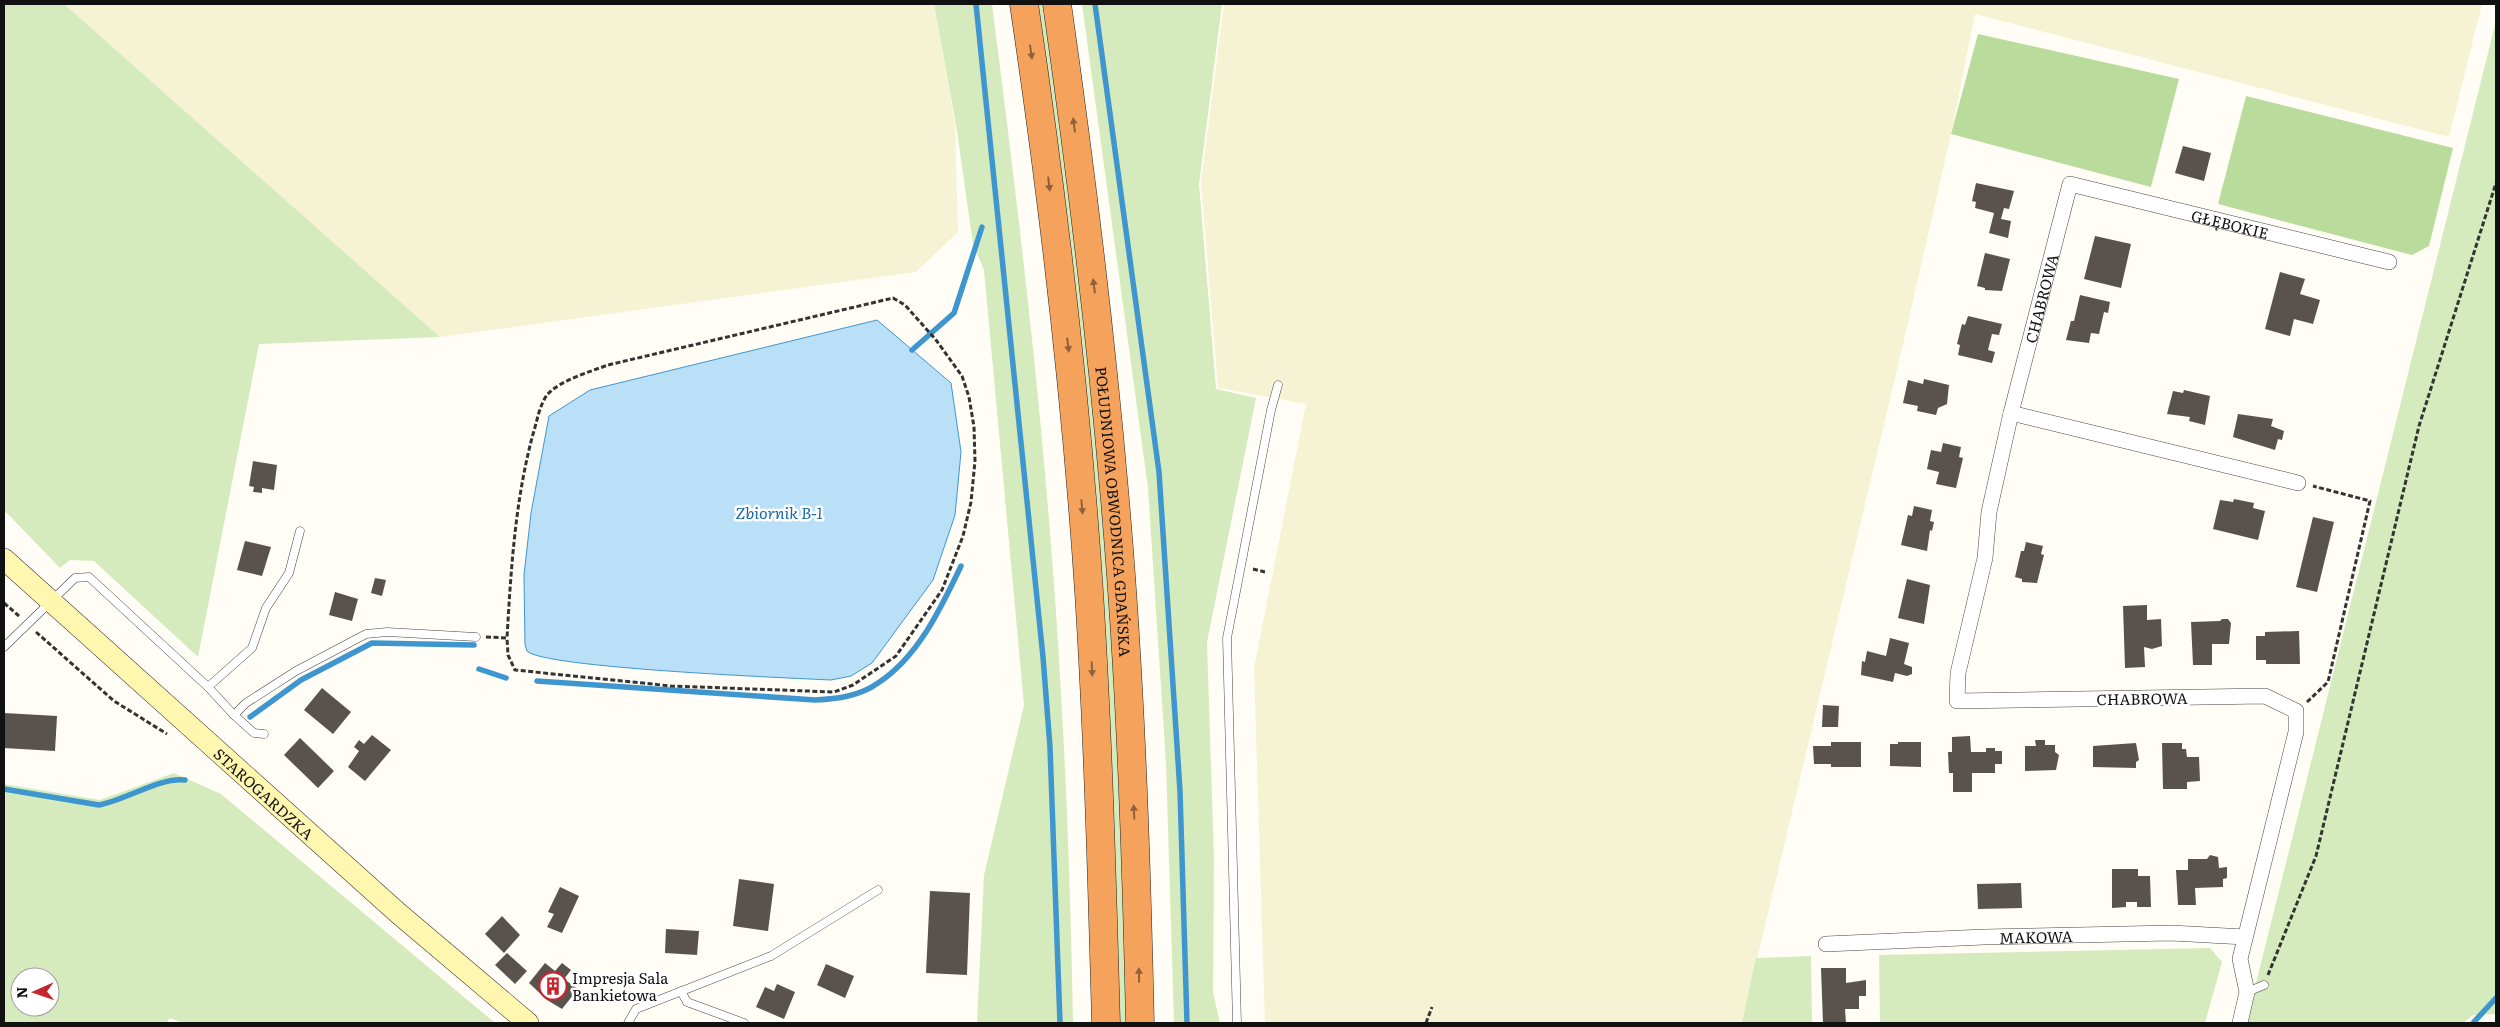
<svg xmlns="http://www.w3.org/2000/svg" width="2500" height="1027" font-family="Literata,serif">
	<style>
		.farmland { fill: #f6f3d4 }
		.green { fill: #d5ebbd; fill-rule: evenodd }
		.forest { fill: #b9dc9c }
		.water { fill: #b9e0f7; stroke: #3f96cf }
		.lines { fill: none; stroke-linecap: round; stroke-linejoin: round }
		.stream { stroke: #3f96cf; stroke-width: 5.5 }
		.building { fill: #5a524d }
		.lane-casing { stroke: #444; stroke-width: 9 }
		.street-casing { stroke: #444; stroke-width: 16 }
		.secondary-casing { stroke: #333; stroke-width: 22 }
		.highway-casing { stroke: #222; stroke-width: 29 }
		.path { stroke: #333; stroke-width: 3; stroke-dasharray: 5 2.5; stroke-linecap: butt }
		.lane { stroke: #fff; stroke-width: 8 }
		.street { stroke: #fff; stroke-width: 15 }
		.secondary { stroke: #fff6b0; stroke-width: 21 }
		.highway { stroke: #f5a25d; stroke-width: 28 }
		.oneway { fill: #8e613b }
		.labels { text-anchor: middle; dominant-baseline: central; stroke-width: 5; stroke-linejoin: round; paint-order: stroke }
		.street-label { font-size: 15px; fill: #111; stroke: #fff }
		.poi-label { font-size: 15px; fill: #111; stroke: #fff; text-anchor: start }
		.water-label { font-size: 16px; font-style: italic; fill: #1768a6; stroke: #fff }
	</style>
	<rect width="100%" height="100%" fill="#fffdf5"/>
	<g class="farmland">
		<path d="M 64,4 L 934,4 L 955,124 L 958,232 L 916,272 L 440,337 Z"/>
		<path d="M 1224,4 L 2482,4 L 2449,137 L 1975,14 L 1951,134 L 1905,336 L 1742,1023 L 1265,1023 L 1254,668 L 1306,404 L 1218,388 L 1201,183 Z"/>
	</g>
	<g class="green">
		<path d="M 4,4 L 64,4 L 440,337 L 259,344 L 198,657 L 94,561 L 70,560 L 60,568 L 4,510 Z"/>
		<path d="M 934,4 L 992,4 C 1014,176 1035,347 1049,520 C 1063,687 1070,855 1073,1023 L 977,1023 L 984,875 L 1024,705 L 984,270 L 973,244 L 957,131 Z"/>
		<path d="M 1035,4 L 1048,4 L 1068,148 L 1113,604 L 1130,1023 L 1117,1023 Z"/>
		<path d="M 1082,4 L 1222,4 L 1199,184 L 1216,389 L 1256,398 L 1207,642 L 1214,860 L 1213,992 L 1220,1023 L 1174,1023 L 1166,763 L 1148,488 Z"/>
		<path d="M 2496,21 L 2496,1014 L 2473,1015 L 2463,1023 L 2246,1023 Z"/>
		<path d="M 174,773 L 221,794 L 495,1023 L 184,1023 L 170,1018 L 166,1023 L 4,1023 L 4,784 L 100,800 ZM 20,977 L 50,977 L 50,1007 L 20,1007 Z"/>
		<path d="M 2210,948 L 2222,962 L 2205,1023 L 1880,1023 L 1879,955 Z"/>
		<path d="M 1811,956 L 1812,1023 L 1742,1023 L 1756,958 Z"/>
	</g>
	<g class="forest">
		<path d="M 1978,34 L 2179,79 L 2151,187 L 1951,134 Z"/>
		<path d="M 2246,96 L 2453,148 L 2429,246 L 2412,255 L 2218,204 Z"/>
	</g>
	<path class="water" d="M 877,320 L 951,383 L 961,452 L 955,515 L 933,580 L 872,663 L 851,676 L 831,680 C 790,678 543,668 527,651 L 525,645 L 524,575 L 531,513 L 549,416 L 590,390 Z"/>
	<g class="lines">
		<g class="stream">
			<path d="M 976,4 L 1043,657 L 1050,747 L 1060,1023"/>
			<path d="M 1095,4 L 1159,472 L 1180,791 L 1187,1023"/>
			<path d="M 912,350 L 954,313 L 982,227"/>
			<path d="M 479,669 L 506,678"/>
			<path d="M 537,681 L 815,700 C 837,699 860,696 878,683 C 918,657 941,608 961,566"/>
			<path d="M 250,717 L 301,680 L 372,643 L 474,645"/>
			<path d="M 4,789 L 99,805 C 126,800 160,777 185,780"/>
			<path d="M 2473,1023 L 2496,998"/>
		</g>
	</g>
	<g class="building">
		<path d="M 2183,146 L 2211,153 L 2204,181 L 2175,173 Z"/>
		<path d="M 1976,183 L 2014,191 L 2009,209 L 2004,208 L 2001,219 L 2011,221 L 2008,238 L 1989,233 L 1994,213 L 1975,208 L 1976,202 L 1972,201 Z"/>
		<path d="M 2095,236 L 2131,244 L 2121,288 L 2084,279 Z"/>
		<path d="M 1985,253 L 2010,259 L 2002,291 L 1985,290 L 1985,288 L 1977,286 Z"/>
		<path d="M 2280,272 L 2305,279 L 2300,294 L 2320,300 L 2313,324 L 2294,319 L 2290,336 L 2265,329 Z"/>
		<path d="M 2080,295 L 2110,302 L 2108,313 L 2104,312 L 2099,334 L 2091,333 L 2089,343 L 2066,340 L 2071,321 L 2074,321 Z"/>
		<path d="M 1968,316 L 2002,324 L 1999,335 L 1992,334 L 1988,350 L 1995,352 L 1992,363 L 1958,355 L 1960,345 L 1957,344 L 1962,324 L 1965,325 Z"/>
		<path d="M 1924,379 L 1949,385 L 1947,404 L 1938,408 L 1936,415 L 1917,411 L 1918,406 L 1903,403 L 1908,380 L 1923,384 Z"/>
		<path d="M 2184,390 L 2210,396 L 2205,425 L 2189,421 L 2190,417 L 2167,414 L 2173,391 L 2183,393 Z"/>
		<path d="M 2238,414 L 2273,419 L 2271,426 L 2284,431 L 2282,440 L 2278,439 L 2275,450 L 2233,437 Z"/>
		<path d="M 1943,443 L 1961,447 L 1959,457 L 1963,458 L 1956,488 L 1936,484 L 1939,472 L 1927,469 L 1931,450 L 1941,452 Z"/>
		<path d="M 253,461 L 277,465 L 274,490 L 262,488 L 262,493 L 253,492 L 254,487 L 249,486 Z"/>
		<path d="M 2234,499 L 2254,503 L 2253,508 L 2265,511 L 2258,540 L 2213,529 L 2220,500 L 2233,502 Z"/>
		<path d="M 1914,506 L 1932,510 L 1930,521 L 1934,522 L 1932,531 L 1930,530 L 1927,551 L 1901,545 L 1908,515 L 1912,516 Z"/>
		<path d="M 2313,517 L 2334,522 L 2317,592 L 2296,587 Z"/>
		<path d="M 245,541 L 271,547 L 262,576 L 237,570 Z"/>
		<path d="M 2026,542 L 2043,546 L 2041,554 L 2044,555 L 2037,583 L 2022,582 L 2022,579 L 2015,577 L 2021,551 L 2024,551 Z"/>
		<path d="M 375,578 L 386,580 L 382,596 L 371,593 Z"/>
		<path d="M 1907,579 L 1930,585 L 1924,624 L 1898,618 Z"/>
		<path d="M 335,592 L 358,599 L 352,621 L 329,615 Z"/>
		<path d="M 2147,605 L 2147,620 L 2161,619 L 2162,646 L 2152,649 L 2144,647 L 2145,667 L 2125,668 L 2123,606 Z"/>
		<path d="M 2222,619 L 2228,619 L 2231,623 L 2229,644 L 2212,644 L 2212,665 L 2193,665 L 2191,622 L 2220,621 Z"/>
		<path d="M 2299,631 L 2300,664 L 2266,664 L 2266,660 L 2256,660 L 2256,636 L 2265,636 L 2265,632 Z"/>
		<path d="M 1890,638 L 1909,643 L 1904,664 L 1912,667 L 1912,674 L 1907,676 L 1895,673 L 1893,682 L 1861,675 L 1862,661 L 1865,662 L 1867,651 L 1886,656 Z"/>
		<path d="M 322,688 L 351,712 L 333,734 L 304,710 Z"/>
		<path d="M 1823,705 L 1839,706 L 1838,727 L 1822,727 Z"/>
		<path d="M 4,713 L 57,716 L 55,751 L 4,748 Z"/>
		<path d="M 372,735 L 391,750 L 365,781 L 348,767 L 359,751 L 354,747 L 359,740 L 364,744 Z"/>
		<path d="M 1970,736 L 1971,752 L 1986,752 L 1986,748 L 1995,748 L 1995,751 L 2002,751 L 2002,764 L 1995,764 L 1995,773 L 1972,773 L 1972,792 L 1953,792 L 1953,773 L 1949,773 L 1948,752 L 1952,752 L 1952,737 Z"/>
		<path d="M 300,738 L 334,771 L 318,788 L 284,755 Z"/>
		<path d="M 2035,740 L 2045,740 L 2045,745 L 2055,745 L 2055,752 L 2059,755 L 2056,770 L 2025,771 L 2025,746 L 2036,746 Z"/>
		<path d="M 1831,742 L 1861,742 L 1861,767 L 1831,767 L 1831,764 L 1814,764 L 1813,746 L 1831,746 Z"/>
		<path d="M 1898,742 L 1921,742 L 1921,767 L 1890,766 L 1890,744 L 1898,744 Z"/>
		<path d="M 2136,743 L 2139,760 L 2136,762 L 2136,768 L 2093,767 L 2093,746 Z"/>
		<path d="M 2162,743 L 2182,743 L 2182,749 L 2186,749 L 2187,757 L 2199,757 L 2200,781 L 2187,782 L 2187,789 L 2163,789 Z"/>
		<path d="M 2210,855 L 2218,857 L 2219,868 L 2227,867 L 2227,878 L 2223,879 L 2223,887 L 2195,888 L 2196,905 L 2178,905 L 2176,870 L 2188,870 L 2188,859 L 2207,859 Z"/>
		<path d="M 2112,869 L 2138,869 L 2138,876 L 2150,876 L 2151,907 L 2137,907 L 2137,902 L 2126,902 L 2126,907 L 2112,908 Z"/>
		<path d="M 739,879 L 774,884 L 768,931 L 733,926 Z"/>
		<path d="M 2021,883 L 2022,908 L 1978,909 L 1977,884 Z"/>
		<path d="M 560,887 L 579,896 L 562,933 L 547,927 L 554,914 L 548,912 Z"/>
		<path d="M 930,891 L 970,893 L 967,975 L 926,973 Z"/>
		<path d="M 502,916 L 520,935 L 504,953 L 485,934 Z"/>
		<path d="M 666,929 L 699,931 L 697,955 L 665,953 Z"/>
		<path d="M 507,953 L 527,971 L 515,984 L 495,965 Z"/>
		<path d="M 545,963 L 555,971 L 562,963 L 571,970 L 564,979 L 578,989 L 562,1009 L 547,1000 L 529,983 Z"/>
		<path d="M 826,964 L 854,976 L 845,998 L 817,985 Z"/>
		<path d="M 1821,968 L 1846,968 L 1846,983 L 1866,980 L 1866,996 L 1859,996 L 1859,1009 L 1845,1009 L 1846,1023 L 1823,1023 Z"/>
		<path d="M 777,984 L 795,992 L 784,1019 L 756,1007 L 765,987 L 774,991 Z"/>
	</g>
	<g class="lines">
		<g class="lane-casing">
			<g id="lane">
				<path d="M 4,647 L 75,578 L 89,577 L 208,687 L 234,715 L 254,733 L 264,734"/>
				<path d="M 208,687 L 252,648 L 266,608 L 289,573 L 300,531"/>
				<path d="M 234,715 L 246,703 L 296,671 L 366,634 L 387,632 L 476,637"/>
				<path d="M 681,991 L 687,1002 L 744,1023"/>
				<path d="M 2247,992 L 2264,985"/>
				<path d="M 628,1023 L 636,1009 L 771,956 L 878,890"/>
				<path d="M 1237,1023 L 1227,638 L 1271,410 L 1278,385"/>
			</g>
		</g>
		<g class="street-casing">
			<g id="street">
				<path d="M 2011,413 L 2298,483"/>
				<path id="s1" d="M 1826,944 L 1984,937 L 2171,933 L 2245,937"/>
				<path id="s2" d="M 2240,1023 L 2247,992 L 2240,959 L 2296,732 L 2296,711 L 2265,696 L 1957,701 L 1958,673 L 1985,558 L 1989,512 L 2011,413 L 2070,184 L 2389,262"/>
			</g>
		</g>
		<g class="secondary-casing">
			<g id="secondary">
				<path id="s3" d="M 4,559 L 398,913 L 528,1023"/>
			</g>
		</g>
		<g class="highway-casing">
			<g id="highway">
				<path d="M 1024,4 C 1053,199 1076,395 1089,592 C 1098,735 1102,879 1106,1023"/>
				<path id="s4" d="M 1057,4 C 1080,165 1100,327 1114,489 C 1130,667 1136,845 1140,1023"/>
			</g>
		</g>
		<g class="path">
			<path d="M 1253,569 L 1265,572"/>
			<path d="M 4,603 L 19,616"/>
			<path d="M 36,632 L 114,701 L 167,734"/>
			<path d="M 486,637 L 507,638 C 511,569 515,501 533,434 C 537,422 539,406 547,395 C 558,381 592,371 608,365 L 893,298 L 905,305 L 936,340 L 962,376 L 969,397 L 974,427 L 975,461 L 971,502 L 963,536 L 942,590 L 896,656 L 853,685 L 834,692 L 671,686 L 515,670 L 508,655 L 507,638"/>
			<path d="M 2307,702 L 2328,682 L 2370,501 L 2313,486"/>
			<path d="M 2268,975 L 2316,856 L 2419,426 L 2496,183"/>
			<path d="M 1426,1023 L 1432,1007"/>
		</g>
		<use href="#lane" class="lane"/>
		<use href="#street" class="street"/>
		<use href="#secondary" class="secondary"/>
		<use href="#highway" class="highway"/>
	</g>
	<defs><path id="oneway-solid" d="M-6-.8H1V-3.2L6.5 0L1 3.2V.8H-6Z" transform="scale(1.25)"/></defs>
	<g class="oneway">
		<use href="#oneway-solid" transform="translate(1031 52) rotate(82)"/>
		<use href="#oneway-solid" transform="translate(1074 125) rotate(-98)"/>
		<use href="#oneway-solid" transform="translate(1049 184) rotate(83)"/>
		<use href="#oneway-solid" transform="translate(1094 286) rotate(-97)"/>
		<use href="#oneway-solid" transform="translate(1068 345) rotate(83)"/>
		<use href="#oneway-solid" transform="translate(1082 507) rotate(85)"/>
		<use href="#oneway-solid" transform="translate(1092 669) rotate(87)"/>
		<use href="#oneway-solid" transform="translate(1134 812) rotate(-93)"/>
		<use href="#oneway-solid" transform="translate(1139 975) rotate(-91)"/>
	</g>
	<defs>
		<g id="building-ring" transform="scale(1.4375)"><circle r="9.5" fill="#fff" stroke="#c4262e" stroke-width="1.5"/><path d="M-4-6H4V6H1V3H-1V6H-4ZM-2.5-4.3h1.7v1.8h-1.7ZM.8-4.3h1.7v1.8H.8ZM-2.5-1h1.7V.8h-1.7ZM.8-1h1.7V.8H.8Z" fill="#c4262e"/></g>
	</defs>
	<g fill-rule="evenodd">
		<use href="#building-ring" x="553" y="986"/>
	</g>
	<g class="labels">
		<g class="street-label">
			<text stroke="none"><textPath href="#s2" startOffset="1358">GŁĘBOKIE</textPath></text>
			<text stroke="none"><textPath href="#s2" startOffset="1075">CHABROWA</textPath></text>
			<text stroke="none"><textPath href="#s4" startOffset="511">POŁUDNIOWA OBWODNICA GDAŃSKA</textPath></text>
			<text transform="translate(2142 698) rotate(-1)">CHABROWA</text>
			<text stroke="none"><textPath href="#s3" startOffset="350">STAROGARDZKA</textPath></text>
			<text stroke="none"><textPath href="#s1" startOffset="210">MAKOWA</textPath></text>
		</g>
		<g class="poi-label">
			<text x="572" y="977">Impresja Sala<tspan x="572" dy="17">Bankietowa</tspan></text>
		</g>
		<g class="water-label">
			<text x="779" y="512">Zbiornik B-1</text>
		</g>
	</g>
	<rect width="2500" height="1027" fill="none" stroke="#111111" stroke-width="10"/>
	<g transform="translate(35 992) rotate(268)"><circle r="24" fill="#ffffff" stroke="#a0a0a0"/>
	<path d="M0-4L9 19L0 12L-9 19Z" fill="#c4262e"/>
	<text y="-8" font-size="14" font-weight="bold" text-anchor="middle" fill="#111111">N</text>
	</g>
</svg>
